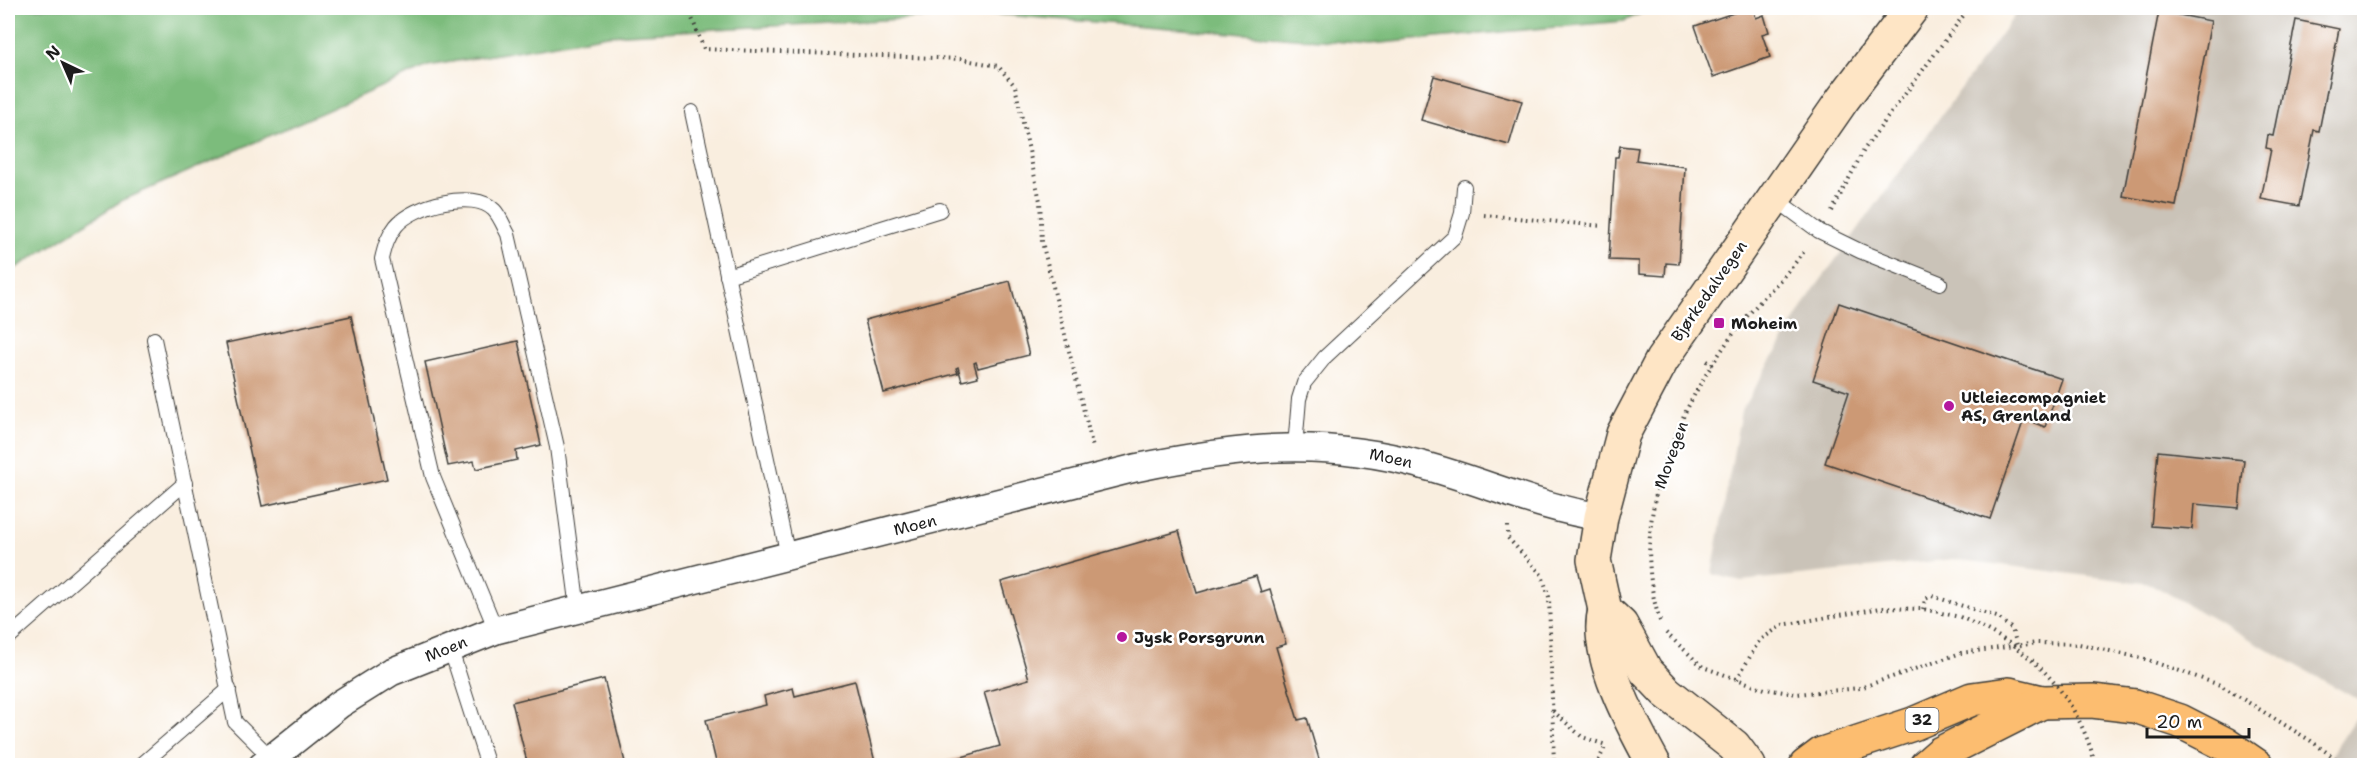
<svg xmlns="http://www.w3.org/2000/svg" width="2372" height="773" font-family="'Shantell Sans',sans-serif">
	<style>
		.industrial { fill: #cac3b8 }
		.forest { fill: #7cbc7c; stroke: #4c6c4c; stroke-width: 1.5 }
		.building { fill: #cc9974 }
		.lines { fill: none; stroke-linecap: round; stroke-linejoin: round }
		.service-casing { stroke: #3d3c39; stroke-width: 16 }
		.minor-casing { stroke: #3d3c39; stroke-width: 30 }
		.secondary-casing { stroke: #3d3c39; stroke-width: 36 }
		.primary-casing { stroke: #3d3c39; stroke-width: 36 }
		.path { stroke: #3d3c39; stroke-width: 4; stroke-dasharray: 1.5 4.5; stroke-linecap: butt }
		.service { stroke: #fff; stroke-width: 14 }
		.minor { stroke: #fff; stroke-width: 27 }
		.secondary { stroke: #fee5c5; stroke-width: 33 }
		.primary { stroke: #fcbd6f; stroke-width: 33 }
		.path-bridge { stroke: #3d3c39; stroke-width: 4; stroke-dasharray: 1.5 4.5; stroke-linecap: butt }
		.poi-dot { fill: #b5179e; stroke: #fff; stroke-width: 2 }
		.labels { text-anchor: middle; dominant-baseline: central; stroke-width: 5; stroke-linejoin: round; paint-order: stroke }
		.shield { fill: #fff; stroke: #606060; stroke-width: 1.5 }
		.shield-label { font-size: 15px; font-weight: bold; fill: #1c1c1c }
		.street-label { font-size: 16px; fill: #1c1c1c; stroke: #fff }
		.poi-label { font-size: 16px; font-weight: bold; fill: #1c1c1c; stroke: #fff; text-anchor: start }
	</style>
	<rect width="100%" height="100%" fill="#fff"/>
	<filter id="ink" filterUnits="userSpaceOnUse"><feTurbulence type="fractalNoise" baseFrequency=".0167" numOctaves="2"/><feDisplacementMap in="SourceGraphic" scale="12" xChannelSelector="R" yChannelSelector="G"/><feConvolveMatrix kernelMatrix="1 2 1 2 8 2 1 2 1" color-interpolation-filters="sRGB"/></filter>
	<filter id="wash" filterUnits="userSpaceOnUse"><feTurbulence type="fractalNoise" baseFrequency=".008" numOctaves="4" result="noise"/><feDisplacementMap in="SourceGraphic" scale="24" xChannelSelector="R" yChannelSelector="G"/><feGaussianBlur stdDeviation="1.35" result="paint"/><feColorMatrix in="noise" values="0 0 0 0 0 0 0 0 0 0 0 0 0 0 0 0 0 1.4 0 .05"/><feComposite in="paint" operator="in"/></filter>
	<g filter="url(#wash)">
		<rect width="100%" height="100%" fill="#f9eedf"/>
		<g class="industrial">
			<path d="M 2020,8 L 2340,8 L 2364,18 L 2364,703 L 2151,584 L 1954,559 L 1741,581 L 1712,574 L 1741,411 L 1812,292 Z"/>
			<path d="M 2364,706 L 2364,765 L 2325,765 Z"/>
		</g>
		<path class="forest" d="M 8,8 L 1652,8 L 1624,21 L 1370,44 L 993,14 L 608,35 L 428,66 L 121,201 L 8,273 Z"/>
		<g id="blocks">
			<g class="building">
				<path d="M 1748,8 L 1753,8 L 1756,18 L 1764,15 L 1769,32 L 1762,34 L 1770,57 L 1713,77 L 1695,26 Z"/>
				<path d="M 2159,11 L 2211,21 L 2176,206 L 2123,196 Z"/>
				<path d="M 2296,20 L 2339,29 L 2319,131 L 2314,130 L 2299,206 L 2261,199 L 2271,149 L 2266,148 L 2268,135 L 2273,136 Z"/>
				<path d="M 1434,76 L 1522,101 L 1509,145 L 1421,120 Z"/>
				<path d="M 1620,146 L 1638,148 L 1636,160 L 1685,167 L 1679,264 L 1666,263 L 1665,276 L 1639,274 L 1639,261 L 1609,260 L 1615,157 L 1618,157 Z"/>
				<path d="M 1010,281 L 1029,355 L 978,368 L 976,362 L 974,363 L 978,377 L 962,381 L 958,367 L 956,368 L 958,373 L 884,393 L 865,320 Z"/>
				<path d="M 1839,303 L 2062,379 L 2045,427 L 2024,419 L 1990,519 L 1825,463 L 1849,392 L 1813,380 Z"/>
				<path d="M 351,316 L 387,479 L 262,506 L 226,343 Z"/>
				<path d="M 518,341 L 541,445 L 516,451 L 517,460 L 476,469 L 474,461 L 448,466 L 425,362 Z"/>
				<path d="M 2158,451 L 2244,460 L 2239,508 L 2194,504 L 2192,529 L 2151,526 Z"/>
				<path d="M 1179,531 L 1197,593 L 1256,576 L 1261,592 L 1270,589 L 1286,644 L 1276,647 L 1298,720 L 1307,718 L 1321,766 L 942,766 L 941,763 L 1000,746 L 984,692 L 1029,679 L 1001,582 Z"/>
				<path d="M 604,679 L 626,766 L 528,766 L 512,702 Z"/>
				<path d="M 855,681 L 876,766 L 717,766 L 706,720 L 766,705 L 764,696 L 793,688 L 795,696 Z"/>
			</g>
		</g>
	</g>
	<g filter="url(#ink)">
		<use href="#blocks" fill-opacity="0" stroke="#3d3c39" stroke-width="1.5"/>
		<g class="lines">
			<g class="service-casing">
				<g id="service">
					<path d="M 692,112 L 788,556"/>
					<path d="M 1774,198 L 1819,231 L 1860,251 L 1940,283"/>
					<path d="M 727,276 L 940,210"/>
					<path d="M 154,339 L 235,722 L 271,758"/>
					<path d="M 1295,447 L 1299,399 L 1304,383 L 1325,357 L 1455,236 L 1462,213 L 1464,187"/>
					<path d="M 496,630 L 433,477 L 382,259 C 385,246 388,236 396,226 C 413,205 474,189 494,210 C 500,216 504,227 508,234 L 557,447 L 578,609"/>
					<path d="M 8,638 L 185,483"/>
					<path d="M 450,647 L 488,766"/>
					<path d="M 140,766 L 229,689"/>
				</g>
			</g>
			<g class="minor-casing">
				<path id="minor" d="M 262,766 L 340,704 L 391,672 L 496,630 L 1135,468 C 1238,447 1319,437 1422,465 C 1482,481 1540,508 1601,517"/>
			</g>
			<g class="secondary-casing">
				<g id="secondary">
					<path d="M 1605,610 C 1593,654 1633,726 1655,766"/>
					<path d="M 1749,766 L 1734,746 L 1666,692 L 1646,671 L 1621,625 L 1605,610 L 1594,560 L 1601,517 L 1623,434 L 1662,360 L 1843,99 L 1912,8"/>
				</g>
			</g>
			<g class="primary-casing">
				<g id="primary">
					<path d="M 1806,766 L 1822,754 L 1913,724 L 1972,699 L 2009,694 L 2042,702 L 2092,701 L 2135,706 L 2180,721 L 2225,744 L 2257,766"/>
					<path d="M 1926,766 L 1941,753 L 2042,702"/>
				</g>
			</g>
			<g class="path">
				<path d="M 688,8 L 704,49 L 960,59 L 998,66 L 1015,86 L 1040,201 L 1042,242 L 1093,448"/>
				<path d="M 1832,211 L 1865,148 L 1969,8"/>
				<path d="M 1484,215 L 1602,226"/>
				<path d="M 1707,361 L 1713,365"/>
				<path d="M 1508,526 L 1508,538 L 1542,575 L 1549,597 L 1554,766"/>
				<path d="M 1923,609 L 1925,599 L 1932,596 L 1997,617 L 2012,629 L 2017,645"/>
				<path d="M 1660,621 C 1626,520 1678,405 1740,325 C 1760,299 1786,277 1805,250"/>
				<path d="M 1666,633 L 1703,667 L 1765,689 L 1797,694 L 1860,688 L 1961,653 L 2037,643 L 2079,644 L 2145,659 L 2220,685 L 2311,741 L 2346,766"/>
				<path d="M 1737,679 L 1759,641 L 1782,625 L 1881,608 L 1923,609 L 1960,617"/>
				<path d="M 1553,711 L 1582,737 L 1606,745"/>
				<path d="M 1596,766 L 1606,745"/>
			</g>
			<use href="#service" class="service"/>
			<use href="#minor" class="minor"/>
			<use href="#secondary" class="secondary"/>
			<use href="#primary" class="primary"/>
			<path class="path-bridge" d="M 1960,617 C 2031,648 2075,689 2096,766"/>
		</g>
	</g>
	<g class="poi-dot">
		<rect x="1713" y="317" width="12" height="12" rx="3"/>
		<circle cx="1949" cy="406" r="6"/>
		<circle cx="1122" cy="637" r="6"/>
	</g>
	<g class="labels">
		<rect class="shield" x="1905.5" y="708" width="33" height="24" rx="4.5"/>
		<g class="shield-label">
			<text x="1922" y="720">32</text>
		</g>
		<g class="street-label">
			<text transform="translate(1709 291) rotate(-55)">Bjørkedalvegen</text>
			<text transform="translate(1671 455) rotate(-70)">Movegen</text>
			<text transform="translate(1391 458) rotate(12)">Moen</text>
			<text transform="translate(915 525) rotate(-14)">Moen</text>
			<text transform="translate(446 649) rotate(-22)">Moen</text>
		</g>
		<g class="poi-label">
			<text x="1731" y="323">Moheim</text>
			<text x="1961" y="397">Utleiecompagniet<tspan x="1961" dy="18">AS, Grenland</tspan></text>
			<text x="1134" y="637">Jysk Porsgrunn</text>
		</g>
	</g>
	<rect width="2372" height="773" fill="none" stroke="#fff" stroke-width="30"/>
	<g transform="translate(63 63) rotate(316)" stroke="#ffffff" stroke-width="4.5" paint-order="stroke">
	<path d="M0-4.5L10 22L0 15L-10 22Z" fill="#1c1c1c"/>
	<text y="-9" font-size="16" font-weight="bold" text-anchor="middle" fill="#1c1c1c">N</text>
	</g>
	<path d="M2147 728v9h102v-9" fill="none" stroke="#1c1c1c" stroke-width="3"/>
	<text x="2156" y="728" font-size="18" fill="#1c1c1c" stroke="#ffffff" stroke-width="4.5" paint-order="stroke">20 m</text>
</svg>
